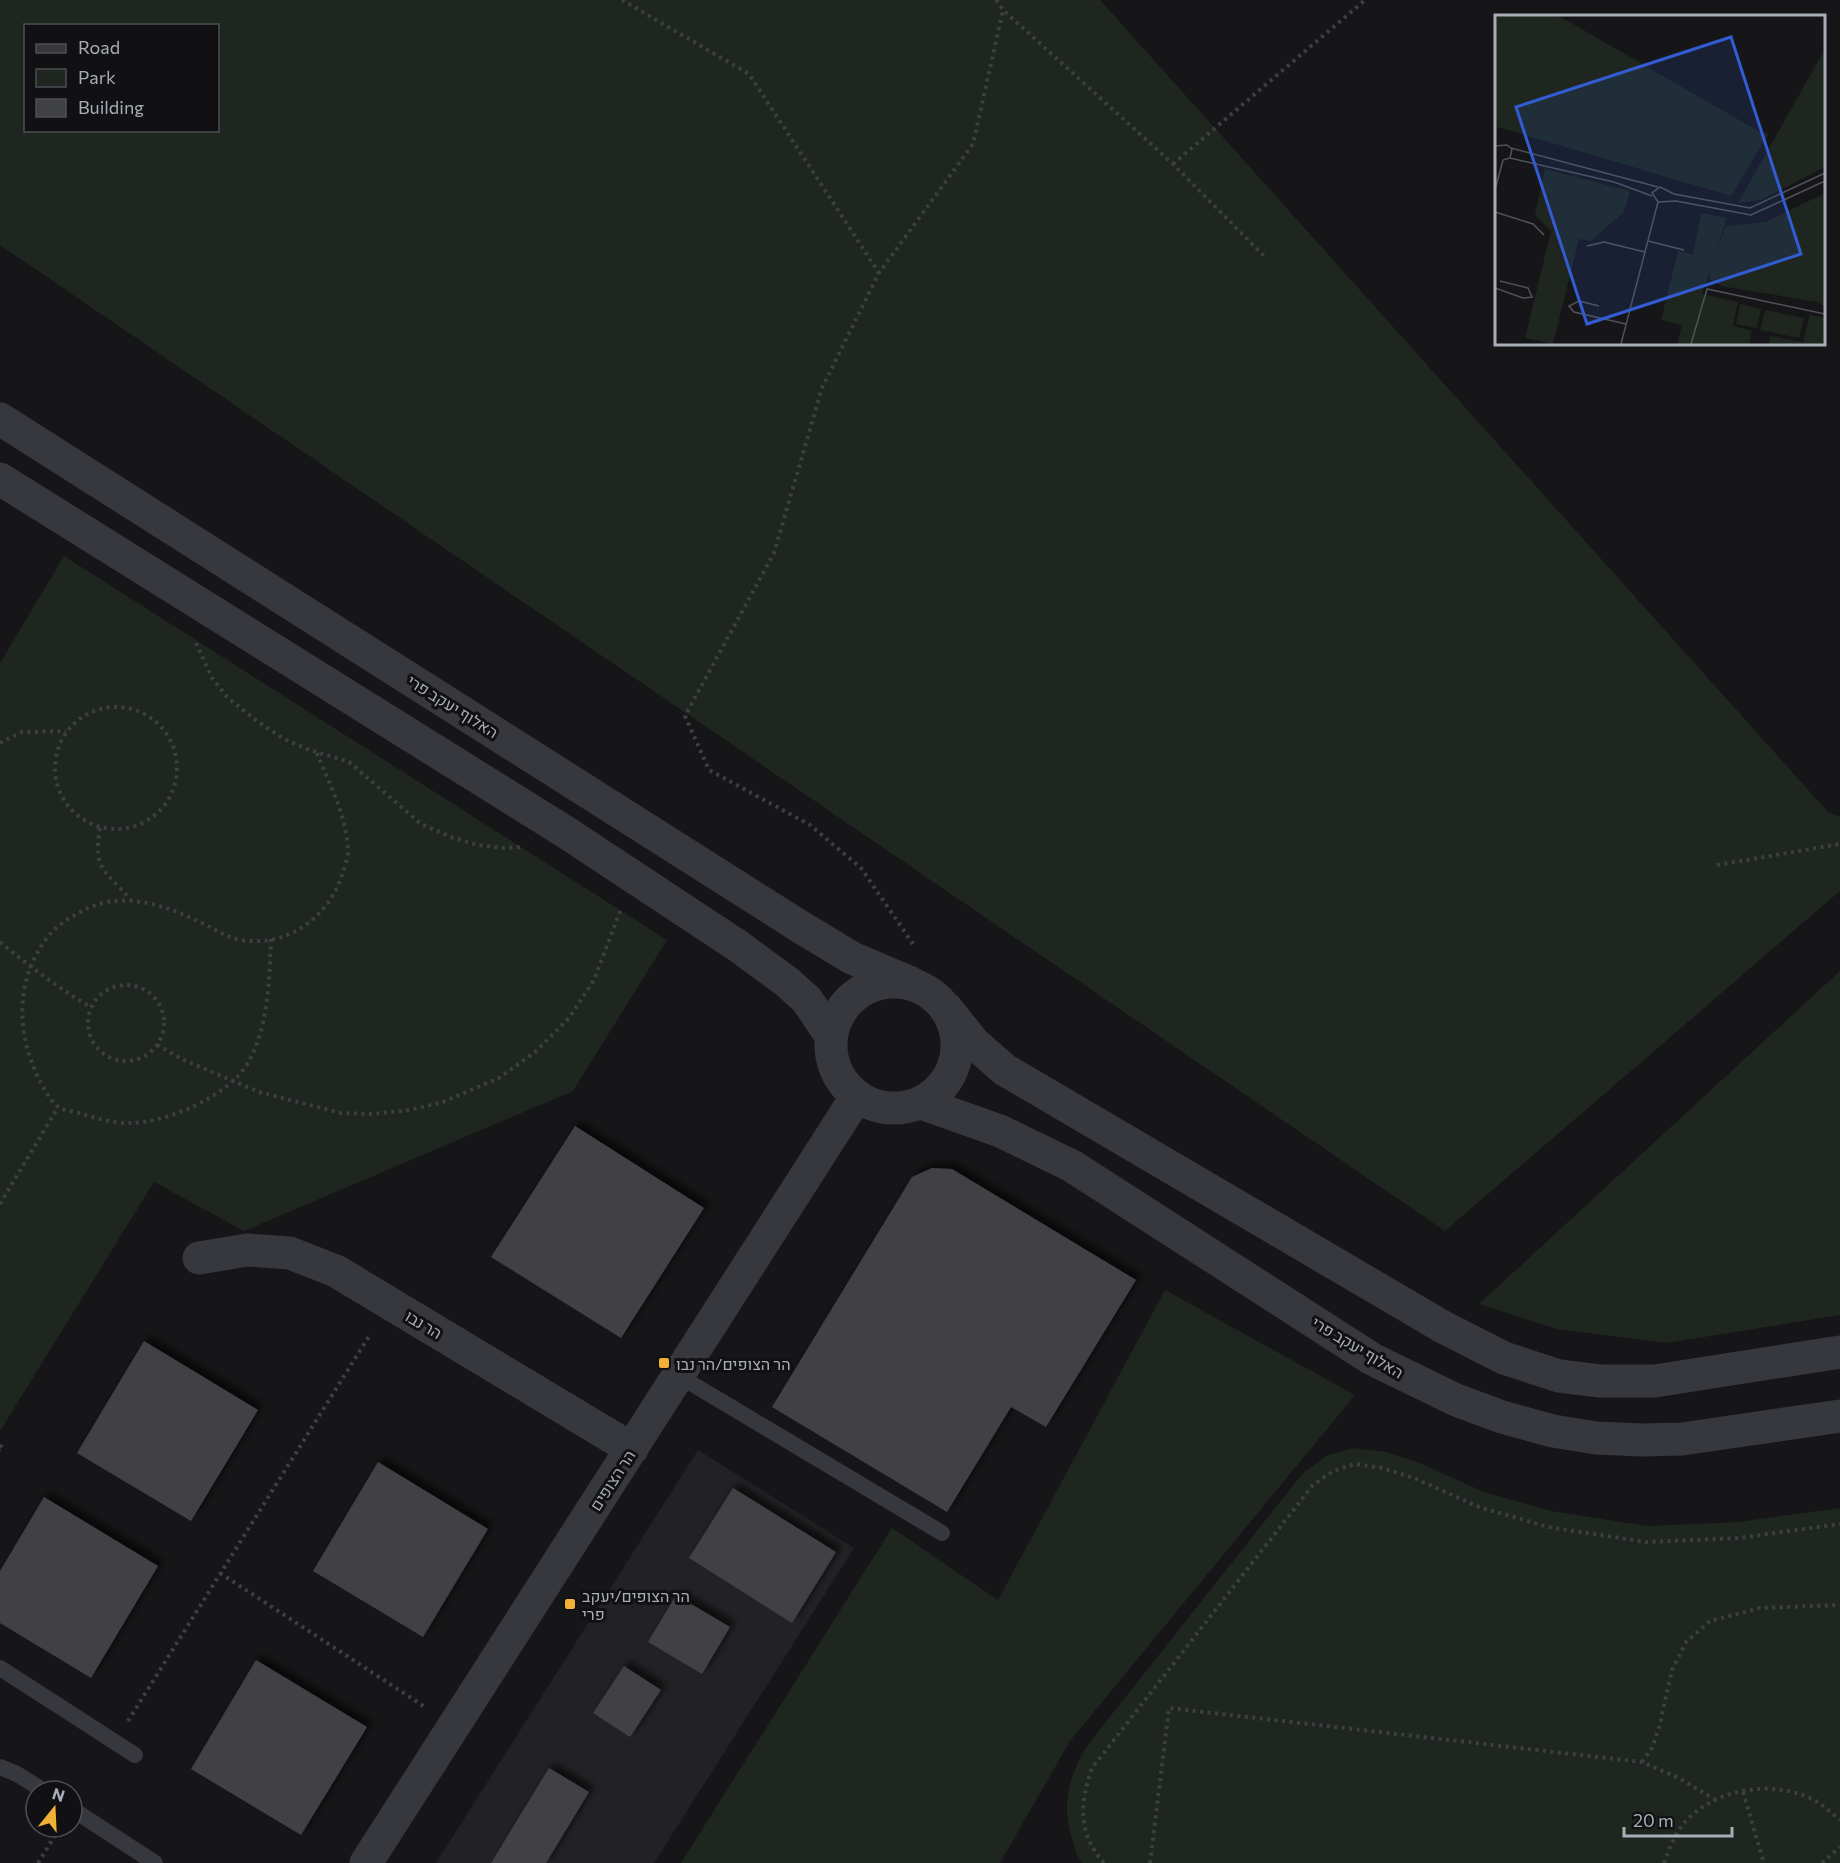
<svg xmlns="http://www.w3.org/2000/svg" width="1840" height="1863" font-family="Commissioner,Heebo,sans-serif">
	<style>
		.built { fill: #222225 }
		.green { fill: #1e261f; fill-rule: evenodd }
		.building { fill: #404145; filter: url(#shadow) }
		.lines { fill: none; stroke-linecap: round; stroke-linejoin: round }
		.path { stroke: #3d3f44; stroke-width: 4; stroke-dasharray: 3 4.5; stroke-linecap: butt }
		.service { stroke: #37383d; stroke-width: 16 }
		.minor { stroke: #37383d; stroke-width: 33 }
		.tertiary { stroke: #37383d; stroke-width: 33 }
		.poi-dot { fill: #f2b134; stroke: #111113; stroke-width: 2 }
		.labels { text-anchor: middle; dominant-baseline: central; stroke-width: 6; stroke-linejoin: round; paint-order: stroke }
		.street-label { font-size: 16px; fill: #a8adb8; stroke: #111113 }
		.poi-label { font-size: 16px; fill: #a8adb8; stroke: #111113; text-anchor: start }
		.inset-road { fill: none; stroke: #505258; stroke-width: 1.5 }
		.view { fill: #325cd3; fill-opacity: 0.15; stroke: #325cd3; stroke-width: 3 }
		.inset-edge { fill: none; stroke: #a8adb8; stroke-width: 3 }
	</style>
	<defs>
		<filter id="shadow"><feDropShadow dx="5.5" dy="-5.5" stdDeviation="3" flood-color="#0009"/></filter>
	</defs>
	<rect width="100%" height="100%" fill="#161618"/>
	<path class="built" d="M 698,1450 L 854,1548 L 654,1863 L 436,1863 Z"/>
	<g class="green">
		<path d="M 0,0 L 1100,0 L 1828,812 L 1840,817 L 1840,891 L 1445,1231 L 0,245 ZM 26,26 L 218,26 L 218,130 L 26,130 Z"/>
		<path d="M 64,556 L 667,940 L 573,1091 L 244,1231 L 154,1182 L 0,1431 L 0,663 Z"/>
		<path d="M 1840,971 L 1840,1315 L 1667,1343 L 1557,1329 L 1479,1304 Z"/>
		<path d="M 1165,1290 L 1355,1395 L 1070,1741 L 1000,1863 L 681,1863 L 892,1528 L 998,1600 Z"/>
		<path d="M 1353,1448 L 1386,1452 L 1420,1463 L 1484,1492 L 1551,1511 L 1647,1526 L 1738,1522 L 1840,1508 L 1840,1863 L 1082,1863 C 1077,1857 1075,1849 1073,1841 C 1060,1806 1069,1773 1090,1742 L 1302,1474 L 1326,1456 Z"/>
	</g>
	<g class="building">
		<path d="M 575,1126 L 704,1208 L 621,1338 L 491,1257 Z"/>
		<path d="M 932,1168 L 952,1169 L 1136,1280 L 1046,1427 L 1011,1407 L 947,1512 L 772,1407 L 912,1177 Z"/>
		<path d="M 144,1341 L 258,1410 L 191,1521 L 77,1453 Z"/>
		<path d="M 378,1462 L 488,1529 L 423,1637 L 313,1571 Z"/>
		<path d="M 733,1488 L 836,1552 L 792,1623 L 689,1558 Z"/>
		<path d="M 44,1497 L 158,1566 L 91,1678 L 0,1623 L 0,1571 Z"/>
		<path d="M 676,1595 L 730,1627 L 702,1674 L 648,1642 Z"/>
		<path d="M 256,1660 L 367,1727 L 301,1835 L 191,1769 Z"/>
		<path d="M 624,1666 L 661,1690 L 630,1737 L 593,1713 Z"/>
		<path d="M 549,1768 L 589,1792 L 546,1863 L 491,1863 Z"/>
	</g>
	<g class="lines">
		<g class="path">
			<path d="M 622,0 L 749,74 L 879,273"/>
			<path d="M 996,0 L 1003,10 L 1173,164 L 1267,259"/>
			<path d="M 1173,164 L 1365,0"/>
			<path d="M 196,643 L 212,678 L 227,697 L 257,721 L 284,739 L 307,749 L 349,762 L 421,824 L 451,837 L 478,845 L 504,848 L 523,847"/>
			<circle cx="116" cy="768" r="61"/>
			<path d="M 0,743 L 22,732 L 66,731"/>
			<path d="M 100,828 C 92,870 106,871 131,900"/>
			<path d="M 1717,865 L 1840,844"/>
			<path d="M 271,939 C 269,981 269,1029 246,1066 C 226,1097 164,1124 128,1123 C 112,1123 94,1118 79,1113 C 73,1111 65,1111 60,1108 C 51,1103 44,1088 39,1079 C 17,1036 15,983 44,942 C 54,927 67,919 82,911 C 122,889 168,906 206,925 C 222,933 232,941 252,941 C 294,943 330,913 342,875 C 344,868 348,859 348,851 C 347,816 329,783 316,751"/>
			<path d="M 0,942 C 29,966 58,988 91,1007"/>
			<path d="M 913,944 L 861,868 L 810,825 L 709,770 L 685,716 L 774,553 L 822,388 L 879,273 L 973,144 L 1003,10"/>
			<circle cx="126" cy="1023" r="38"/>
			<path d="M 157,1045 L 184,1060 L 259,1092 L 341,1113 L 373,1114 L 410,1110 L 443,1102 L 499,1078 L 535,1052 L 569,1018 L 594,980 L 621,909"/>
			<path d="M 0,1204 L 58,1107"/>
			<path d="M 0,1445 L 3,1449 L 0,1450"/>
			<path d="M 220,1573 L 425,1707"/>
			<path d="M 128,1721 L 371,1333"/>
			<path d="M 1642,1762 L 1652,1748 L 1659,1728 L 1672,1670 L 1686,1642 L 1710,1621 L 1760,1608 L 1840,1605"/>
			<path d="M 1743,1792 L 1764,1863"/>
			<path d="M 38,1863 L 58,1831"/>
			<path d="M 1104,1863 C 1077,1832 1080,1804 1092,1768 L 1313,1485 L 1333,1471 L 1355,1464 L 1382,1468 L 1414,1478 L 1479,1507 L 1548,1527 L 1646,1542 L 1739,1538 L 1840,1524"/>
			<path d="M 1150,1863 L 1169,1708 L 1642,1762 L 1679,1778 L 1716,1800"/>
			<path d="M 1664,1863 C 1670,1846 1677,1828 1692,1815 C 1723,1788 1772,1781 1810,1798 C 1821,1803 1830,1812 1840,1820"/>
			<path d="M 1822,1863 L 1840,1847"/>
		</g>
		<g class="service">
			<path d="M 679,1376 L 942,1533"/>
			<path d="M 0,1668 L 135,1755"/>
			<path d="M 0,1767 L 17,1774 L 44,1791"/>
			<path d="M 72,1809 L 155,1863"/>
		</g>
		<path class="minor" d="M 199,1258 L 247,1250 L 290,1253 L 336,1271 L 632,1449"/>
		<g class="tertiary">
			<path d="M 0,419 L 799,926 L 852,958 L 911,983"/>
			<path d="M 0,479 L 567,833 L 738,946 L 787,982 L 807,1000 L 831,1036"/>
			<circle cx="894" cy="1045" r="63"/>
			<path d="M 947,1009 L 974,1043 L 1005,1070 L 1443,1327 L 1504,1358 L 1559,1376 L 1600,1381 L 1655,1381 L 1840,1352"/>
			<path d="M 921,1103 L 1000,1131 L 1072,1166 L 1372,1359 L 1456,1400 L 1502,1417 L 1553,1431 L 1596,1438 L 1642,1440 L 1682,1439 L 1840,1416"/>
			<path d="M 366,1863 L 857,1096"/>
		</g>
	</g>
	<g class="poi-dot">
		<rect x="658" y="1357" width="12" height="12" rx="3"/>
		<rect x="564" y="1598" width="12" height="12" rx="3"/>
	</g>
	<g class="labels">
		<g class="street-label">
			<text transform="translate(453 706) rotate(32)">האלוף יעקב פרי</text>
			<text transform="translate(424 1324) rotate(31)">הר נבו</text>
			<text transform="translate(1358 1347) rotate(31)">האלוף יעקב פרי</text>
			<text transform="translate(612 1480) rotate(-57)">הר הצופים</text>
		</g>
		<g class="poi-label">
			<text x="676" y="1363">הר הצופים/הר נבו</text>
			<text x="582" y="1595">הר הצופים/יעקב<tspan x="582" dy="18">פרי</tspan></text>
		</g>
	</g>
	<g transform="translate(1495 15)">
		<rect width="330" height="330" fill="#161618"/>
		<path d="M 0,1 L 64,1 L 265,117 L 274,118 L 236,181 L 3,112 L 0,121 ZM 330,34 L 330,152 L 266,185 L 243,188 ZM 50,154 L 135,176 L 129,197 L 96,226 L 84,224 L 58,329 L 30,323 L 56,216 L 40,200 ZM 330,178 L 330,293 L 323,287 L 226,271 L 215,264 L 214,254 L 231,211 L 271,207 ZM 206,198 L 232,203 L 207,279 L 243,287 L 238,311 L 257,316 L 254,329 L 182,329 L 187,310 L 166,305 L 183,236 L 198,240 ZM 245,289 L 266,294 L 262,313 L 241,309 ZM 270,295 L 309,303 L 304,323 L 265,315 ZM 315,300 L 330,303 L 330,329 L 274,329 L 275,321 L 308,327 Z" fill="#1e261f"/>
		<path class="inset-road" d="M 0,131 L 12,130 L 17,134 L 15,143 L 8,145M 16,133 L 163,172M 15,143 L 119,167 L 157,181M 0,175 L 8,145M 163,187 L 157,178 L 165,172 L 179,179 L 255,193 L 330,158M 163,187 L 181,186 L 256,200 L 330,166M 0,197 L 38,209 L 49,220M 153,226 L 189,235M 92,231 L 109,227 L 150,237M 0,273 L 28,283 L 37,282 L 33,273 L 5,266M 104,291 L 84,286 L 74,291 L 79,297 L 131,309M 126,329 L 163,187M 196,329 L 212,274 L 330,299"/>
		<path class="view" d="M 236,22 L 306,239 L 92,309 L 21,92 Z"/>
		<rect width="330" height="330" class="inset-edge"/>
	</g>
	<rect x="24" y="24" width="195" height="108" fill="#111113" stroke="#4d4f55" stroke-width="1.5"/>
	<rect x="36" y="44" width="30" height="9" fill="#37383d" stroke="#4d4f55" stroke-width="1.5"/>
	<text x="78" y="54" font-size="18" fill="#a8adb8">Road</text>
	<rect x="36" y="69" width="30" height="18" fill="#1e261f" stroke="#4d4f55" stroke-width="1.5"/>
	<text x="78" y="84" font-size="18" fill="#a8adb8">Park</text>
	<rect x="36" y="99" width="30" height="18" fill="#404145" stroke="#4d4f55" stroke-width="1.5"/>
	<text x="78" y="114" font-size="18" fill="#a8adb8">Building</text>
	<g transform="translate(54 1809) rotate(18)"><circle r="28" fill="#111113" stroke="#4d4f55" stroke-width="1.5"/>
	<path d="M0-4.5L10 22L0 15L-10 22Z" fill="#f2b134"/>
	<text y="-9" font-size="16" font-weight="bold" text-anchor="middle" fill="#a8adb8">N</text>
	</g>
	<path d="M1624 1827v9h108v-9" fill="none" stroke="#a8adb8" stroke-width="3"/>
	<text x="1633" y="1827" font-size="18" fill="#a8adb8" stroke="#111113" stroke-width="4.5" paint-order="stroke">20 m</text>
</svg>
